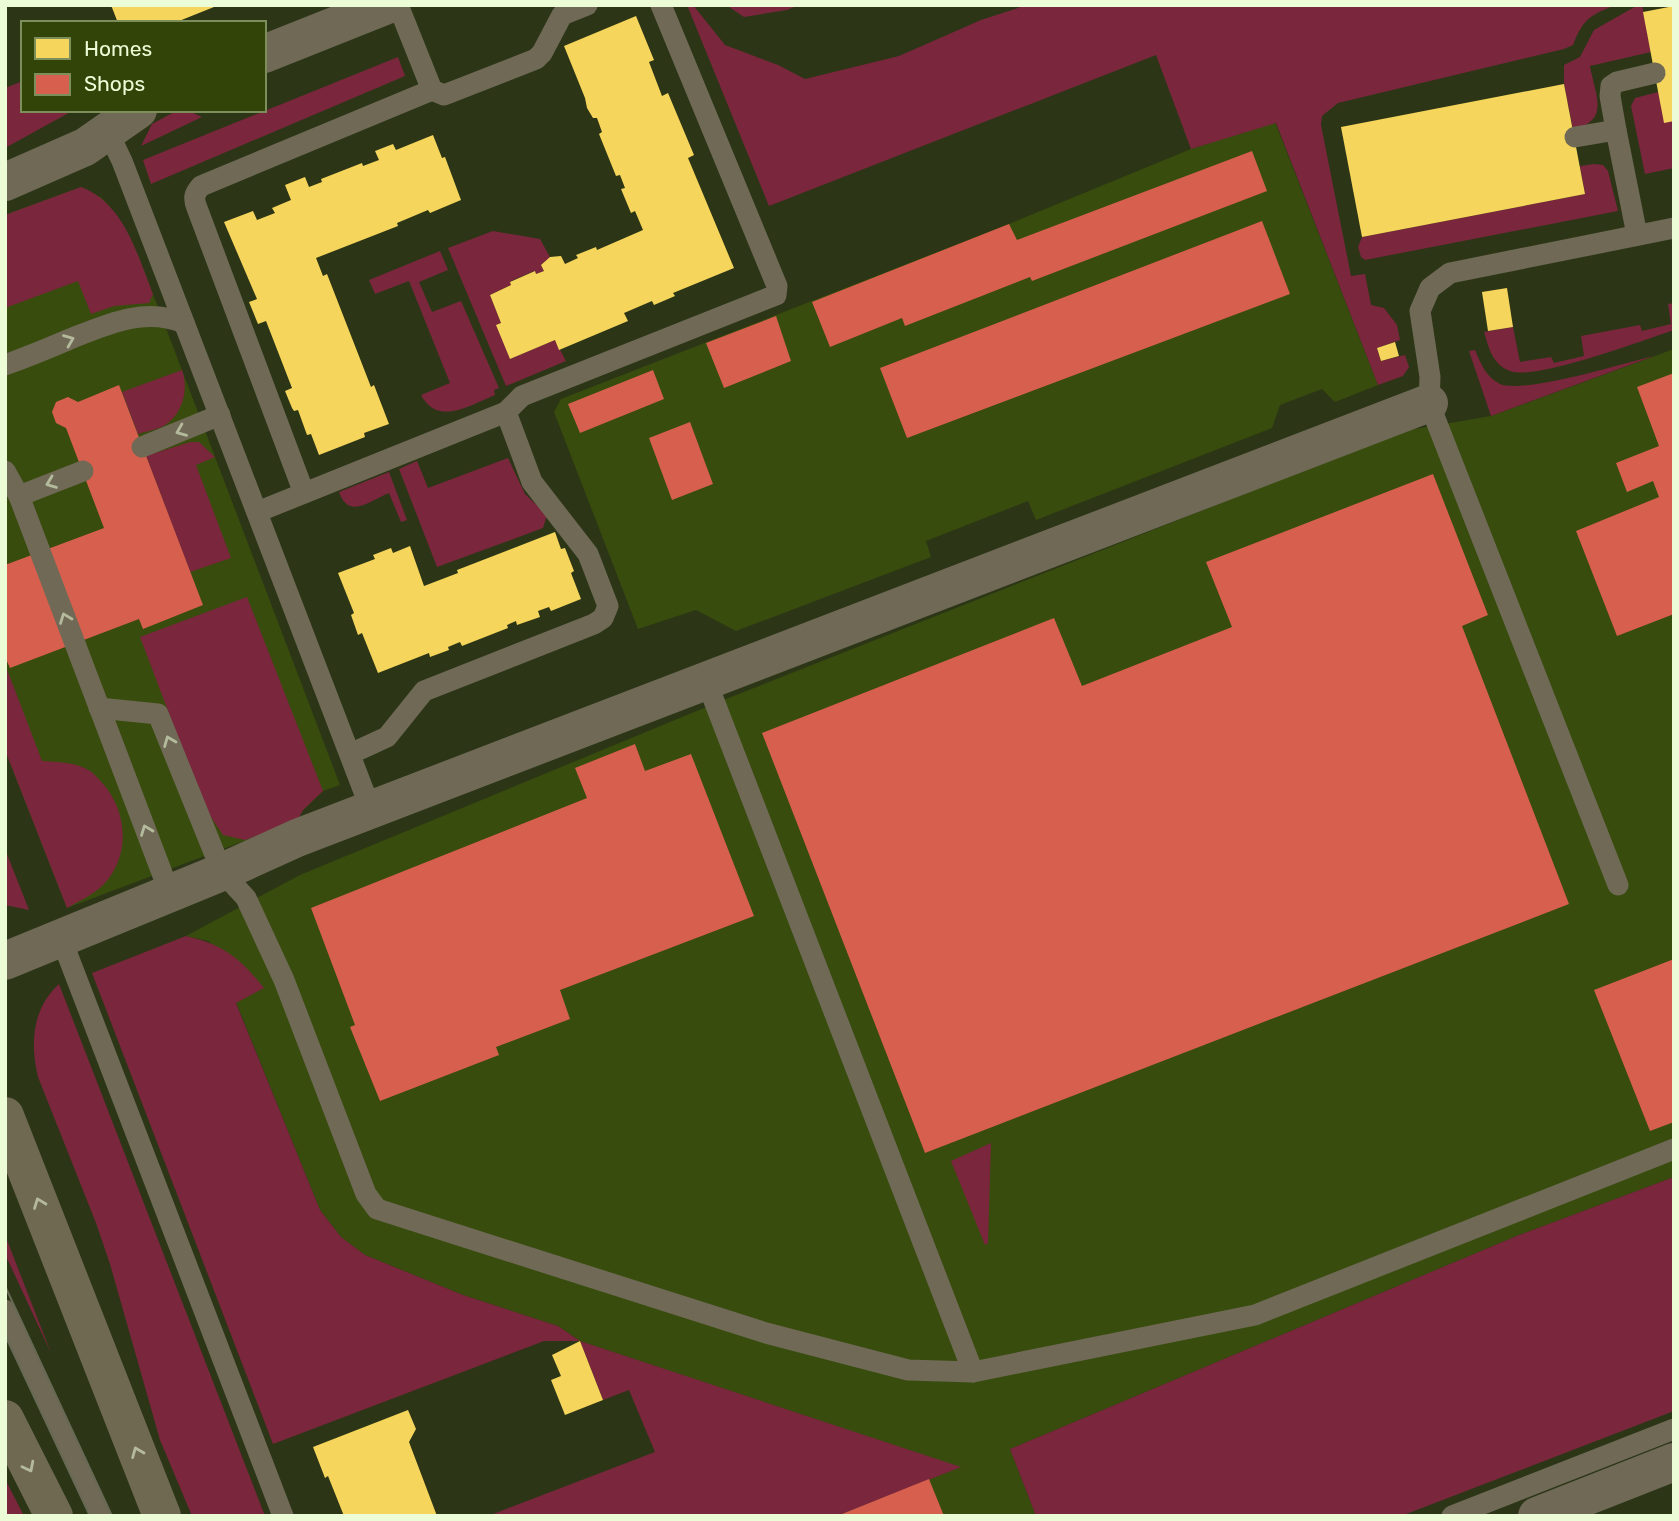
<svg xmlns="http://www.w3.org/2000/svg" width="1679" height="1521" font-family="Rubik,sans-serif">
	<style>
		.built { fill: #384c0d }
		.green { fill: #7a263c }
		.homes { fill: #f6d55c }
		.shops { fill: #d6604d }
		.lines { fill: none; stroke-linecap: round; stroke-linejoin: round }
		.lane { stroke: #6f6956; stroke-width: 21 }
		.street { stroke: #6f6956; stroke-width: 38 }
		.secondary { stroke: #6f6952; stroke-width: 38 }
		.tram { stroke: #686954; stroke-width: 2 }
		.oneway { stroke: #b4ba9c }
		.oneway2 { stroke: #b4ba9b }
	</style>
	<rect width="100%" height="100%" fill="#2c3616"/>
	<g class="built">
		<path d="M 1275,122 L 1378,385 L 1335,402 L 1322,389 L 1280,405 L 1272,428 L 1036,520 L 1028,501 L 926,541 L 931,557 L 736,631 L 696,610 L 638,629 L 554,412 L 561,399 L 1009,224 L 1191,149 Z"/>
		<path d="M 81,187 L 102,198 L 110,207 L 129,235 L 140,260 L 340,785 L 323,791 L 303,810 L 297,821 L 67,908 L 5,750 L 5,215 Z"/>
		<path d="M 1674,349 L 1674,1177 L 1519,1235 L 1010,1449 L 1036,1516 L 837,1516 L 959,1467 L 580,1341 L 558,1326 L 463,1295 L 365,1255 L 341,1237 L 320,1210 L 236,1002 L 263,988 L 208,941 L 186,936 L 300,875 L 716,703 L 1403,431 L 1491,416 Z"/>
	</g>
	<g class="green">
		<path d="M 687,5 L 693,5 L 725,45 L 778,65 L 805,79 L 899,56 L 981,20 L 1027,5 L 1616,5 C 1590,15 1583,19 1573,45 L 1564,49 L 1338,103 L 1322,116 L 1321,125 L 1351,276 L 1365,274 L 1371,305 L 1384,308 L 1397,325 L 1400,340 L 1377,348 L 1381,361 L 1405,355 L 1409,367 L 1403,376 L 1378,385 L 1276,123 L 1191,149 L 1156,55 L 769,206 Z"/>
		<path d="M 726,5 L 799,5 L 787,10 L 744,17 Z"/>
		<path d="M 1638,5 L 1642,5 L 1651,52 L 1590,66 C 1595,95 1611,121 1573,129 L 1564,84 L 1564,65 L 1580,57 L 1594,30 Z"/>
		<path d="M 398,57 L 405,76 L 151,184 L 143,160 Z"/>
		<path d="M 23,81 L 23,110 L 74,110 L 5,148 L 5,88 Z"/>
		<path d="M 1658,92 L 1674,121 L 1674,168 L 1645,174 L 1631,106 L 1635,98 Z"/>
		<path d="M 178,110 L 187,110 L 202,117 L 141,146 L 152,124 Z"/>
		<path d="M 1594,164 L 1603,165 L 1608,171 L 1618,211 L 1365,260 L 1361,257 L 1358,247 L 1362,237 L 1585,194 L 1580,166 Z"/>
		<path d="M 81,187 C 124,203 137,254 153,294 L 149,303 L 114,306 L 91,314 L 78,281 L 5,308 L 5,215 Z"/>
		<path d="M 493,231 L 540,239 L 550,257 L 541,265 L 544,271 L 536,274 L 534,271 L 511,281 L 511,285 L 490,295 L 501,323 L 510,359 L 555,340 L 566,361 L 506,386 L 448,248 Z"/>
		<path d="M 440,251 L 448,270 L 419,282 L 432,312 L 461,301 L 499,388 L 494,390 L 495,395 C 470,405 438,427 421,395 L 450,383 L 409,281 L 375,294 L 369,280 Z"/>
		<path d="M 1674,303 L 1674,330 C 1644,340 1535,381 1510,371 C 1492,364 1489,348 1484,332 L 1513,327 L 1520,362 L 1551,357 L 1554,363 L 1584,356 L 1581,336 L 1640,325 L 1642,331 L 1671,324 L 1668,304 Z"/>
		<path d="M 1475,350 C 1481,364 1486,377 1500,384 C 1525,394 1624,363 1654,356 L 1491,416 L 1469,351 Z"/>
		<path d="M 182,370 C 189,388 183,414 165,425 C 158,430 146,431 138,434 L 122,392 Z"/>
		<path d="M 190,442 L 199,442 L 215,457 L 196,465 L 231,558 L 190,572 L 146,456 Z"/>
		<path d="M 508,458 L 525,494 L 547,515 L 543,528 L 437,567 L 399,469 L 417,461 L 428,488 Z"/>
		<path d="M 389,472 L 407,520 L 401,522 L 389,493 C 369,501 349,520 339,492 Z"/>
		<path d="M 247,597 L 323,791 L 303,810 L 297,821 L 245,840 L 223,835 L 205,808 L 140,637 Z"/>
		<path d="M 5,664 L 42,761 C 58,762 76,762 90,771 C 95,774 100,781 105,786 C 128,815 130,857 103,885 C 93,895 79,901 67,908 L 5,750 Z"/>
		<path d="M 5,849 L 29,910 L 5,905 Z"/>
		<path d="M 186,936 C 223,944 241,959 264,988 L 236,1003 L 320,1210 L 341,1237 L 365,1255 L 463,1295 L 558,1326 L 580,1341 L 961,1467 L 837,1516 L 488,1516 L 655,1452 L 629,1390 L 603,1400 L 580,1341 L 544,1341 L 273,1444 L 92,973 Z"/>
		<path d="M 59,984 L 265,1516 L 192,1516 L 160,1440 L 110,1264 L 96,1223 L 38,1077 C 30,1043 32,1009 59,984 Z"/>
		<path d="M 991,1143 L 988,1243 L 985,1245 L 951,1161 Z"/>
		<path d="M 1674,1177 L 1674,1411 L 1401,1516 L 1036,1516 L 1010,1449 L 1519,1235 Z"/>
		<path d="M 5,1235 L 51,1353 L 5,1254 Z"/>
		<path d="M 5,1479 L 24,1516 L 5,1516 Z"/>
	</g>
	<g class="homes">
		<path d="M 111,5 L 219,5 L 174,23 L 118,23 Z"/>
		<path d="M 1674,6 L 1674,121 L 1664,123 L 1643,12 Z"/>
		<path d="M 636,16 L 654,60 L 649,62 L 662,96 L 668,93 L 694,155 L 688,158 L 734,268 L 673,293 L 675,296 L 654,305 L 652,301 L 624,313 L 628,321 L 559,350 L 555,340 L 510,359 L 496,325 L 501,323 L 490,295 L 511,285 L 510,282 L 535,271 L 536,274 L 544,271 L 541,265 L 550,257 L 561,256 L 565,264 L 578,258 L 576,255 L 596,247 L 597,250 L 643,230 L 635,211 L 631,213 L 621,189 L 625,188 L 620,175 L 616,176 L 599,134 L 602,132 L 597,118 L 593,118 L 587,108 L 585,98 L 564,46 Z"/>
		<path d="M 1564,84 L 1585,194 L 1362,237 L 1341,127 Z"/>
		<path d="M 433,135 L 442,158 L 445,157 L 461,200 L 430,213 L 428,210 L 397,223 L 398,226 L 316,258 L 323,276 L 327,274 L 371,387 L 374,385 L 389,424 L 364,433 L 365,437 L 319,455 L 311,434 L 307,435 L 298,410 L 294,411 L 292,408 L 285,391 L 292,388 L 266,321 L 258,324 L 249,302 L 257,299 L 224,222 L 253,211 L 257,220 L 275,213 L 272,208 L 291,200 L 285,185 L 305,177 L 309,187 L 322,182 L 321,179 L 362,163 L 363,166 L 379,160 L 375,151 L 393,144 L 396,150 Z"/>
		<path d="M 1507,288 L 1513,327 L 1488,331 L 1482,292 Z"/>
		<path d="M 1395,342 L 1399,356 L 1381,361 L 1377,348 Z"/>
		<path d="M 555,532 L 561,549 L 565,548 L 574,571 L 571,573 L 581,599 L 551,611 L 549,607 L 538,611 L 540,617 L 517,625 L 516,621 L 507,625 L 508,628 L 462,646 L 460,642 L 448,647 L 449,650 L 430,657 L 429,653 L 378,673 L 362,633 L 358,635 L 351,615 L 354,613 L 338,573 L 375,559 L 373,555 L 391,548 L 393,553 L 410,546 L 424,586 L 458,573 L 457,570 Z"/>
		<path d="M 580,1341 L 603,1400 L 565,1415 L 551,1380 L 561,1376 L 552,1355 Z"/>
		<path d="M 408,1410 L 416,1429 L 409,1442 L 437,1516 L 344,1516 L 328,1476 L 325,1478 L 313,1447 Z"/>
	</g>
	<g class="shops">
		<path d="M 1252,151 L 1267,191 L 1032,281 L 1030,277 L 905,326 L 902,318 L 830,347 L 812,302 L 1009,224 L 1017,240 Z"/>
		<path d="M 1262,221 L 1290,294 L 907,438 L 880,368 Z"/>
		<path d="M 776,316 L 791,361 L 724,388 L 706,343 Z"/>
		<path d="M 653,370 L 664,399 L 580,433 L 568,404 Z"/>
		<path d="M 1674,373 L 1674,614 L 1617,636 L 1576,531 L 1659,497 L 1653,481 L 1627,492 L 1616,463 L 1659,446 L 1637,387 Z"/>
		<path d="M 119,385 L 203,605 L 143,629 L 139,619 L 10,668 L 5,657 L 5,565 L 104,528 L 66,428 L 56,423 L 52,412 L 56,402 L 68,397 L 78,402 Z"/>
		<path d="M 690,422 L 713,484 L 672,500 L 649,438 Z"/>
		<path d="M 1433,474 L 1488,615 L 1462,626 L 1569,904 L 925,1153 L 762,733 L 1054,618 L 1082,686 L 1232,627 L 1206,562 Z"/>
		<path d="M 635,744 L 645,771 L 691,754 L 754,916 L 560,990 L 570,1019 L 496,1047 L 499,1055 L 380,1101 L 350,1027 L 355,1025 L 311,908 L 587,798 L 575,768 Z"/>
		<path d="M 1674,959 L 1674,1122 L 1650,1131 L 1594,990 Z"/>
		<path d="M 929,1479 L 944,1516 L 837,1516 Z"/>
	</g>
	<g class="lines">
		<g class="lane">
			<path d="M 398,5 L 432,90 L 444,95 L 536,59 L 542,53 L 562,15 L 587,5"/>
			<path d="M 1616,130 L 1610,96 L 1611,86 L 1617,82 L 1655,73"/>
			<path d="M 108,132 L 122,161 L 371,810"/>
			<path d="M 1575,137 L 1616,130 L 1637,235"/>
			<path d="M 5,365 C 27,357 49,348 70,339 C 108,324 144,307 184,323"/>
			<path d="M 142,447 L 220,415"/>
			<path d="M 5,471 L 19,496 L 170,894"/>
			<path d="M 304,493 L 197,208 C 193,198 194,194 201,186 L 432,90"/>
			<path d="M 19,496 L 83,471"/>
			<path d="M 257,512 L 506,412 L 522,396 L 776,295 L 777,286 L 661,5"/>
			<path d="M 706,680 L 973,1372"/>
			<path d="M 99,708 L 158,714 L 222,872 L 246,898 L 284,980 L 366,1194 L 377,1209 L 766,1333 L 908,1370 L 973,1372 L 1255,1315 L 1674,1149"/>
			<path d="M 350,754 L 387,737 L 424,691 L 594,624 L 603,618 L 608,606 L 588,554 L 532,482 L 506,412"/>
			<path d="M 1618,885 L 1429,403 L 1430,377 L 1420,311 L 1430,288 L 1450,273 L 1674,228"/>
			<path d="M 61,938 L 283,1516"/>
			<path d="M 5,1310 L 101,1516"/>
			<path d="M 1452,1516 L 1674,1429"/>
		</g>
		<g class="street">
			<path d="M 264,54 L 387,5"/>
			<path d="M 5,182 L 85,147 L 138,110"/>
			<path d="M 5,961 L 222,872 L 297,838 L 1429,403"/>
			<path d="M 1537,1516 L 1674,1462"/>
		</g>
		<g class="secondary">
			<path d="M 5,1116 L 162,1516"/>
			<path d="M 5,1419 L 54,1516"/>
		</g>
		<g class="tram">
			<path d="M 5,1286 L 112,1516"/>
			<path d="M 5,1335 L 90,1516"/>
		</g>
	</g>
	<defs><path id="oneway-chevron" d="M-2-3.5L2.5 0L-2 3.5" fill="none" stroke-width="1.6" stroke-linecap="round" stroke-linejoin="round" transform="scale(1.75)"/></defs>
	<g class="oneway">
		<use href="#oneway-chevron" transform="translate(69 340) rotate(-22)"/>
		<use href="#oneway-chevron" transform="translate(181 431) rotate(158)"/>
		<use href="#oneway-chevron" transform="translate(51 483) rotate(159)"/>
		<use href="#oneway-chevron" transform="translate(65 618) rotate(-111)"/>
		<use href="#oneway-chevron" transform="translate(169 741) rotate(-112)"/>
		<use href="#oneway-chevron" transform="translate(146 830) rotate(-111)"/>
	</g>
	<g class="oneway2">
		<use href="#oneway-chevron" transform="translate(39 1203) rotate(-111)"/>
		<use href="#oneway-chevron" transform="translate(137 1452) rotate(-112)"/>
		<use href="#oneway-chevron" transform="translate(29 1467) rotate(63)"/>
	</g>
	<rect width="1679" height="1521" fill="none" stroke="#ecfcd6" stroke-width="14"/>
	<rect x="21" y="21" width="245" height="91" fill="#324408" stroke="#7c8e5a" stroke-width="2"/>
	<rect x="35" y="38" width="35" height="21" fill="#f6d55c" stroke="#7c8e5a" stroke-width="2"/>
	<text x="84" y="56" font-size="21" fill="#ecfcd6">Homes</text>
	<rect x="35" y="74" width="35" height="21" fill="#d6604d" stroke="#7c8e5a" stroke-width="2"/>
	<text x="84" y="91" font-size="21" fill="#ecfcd6">Shops</text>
</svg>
